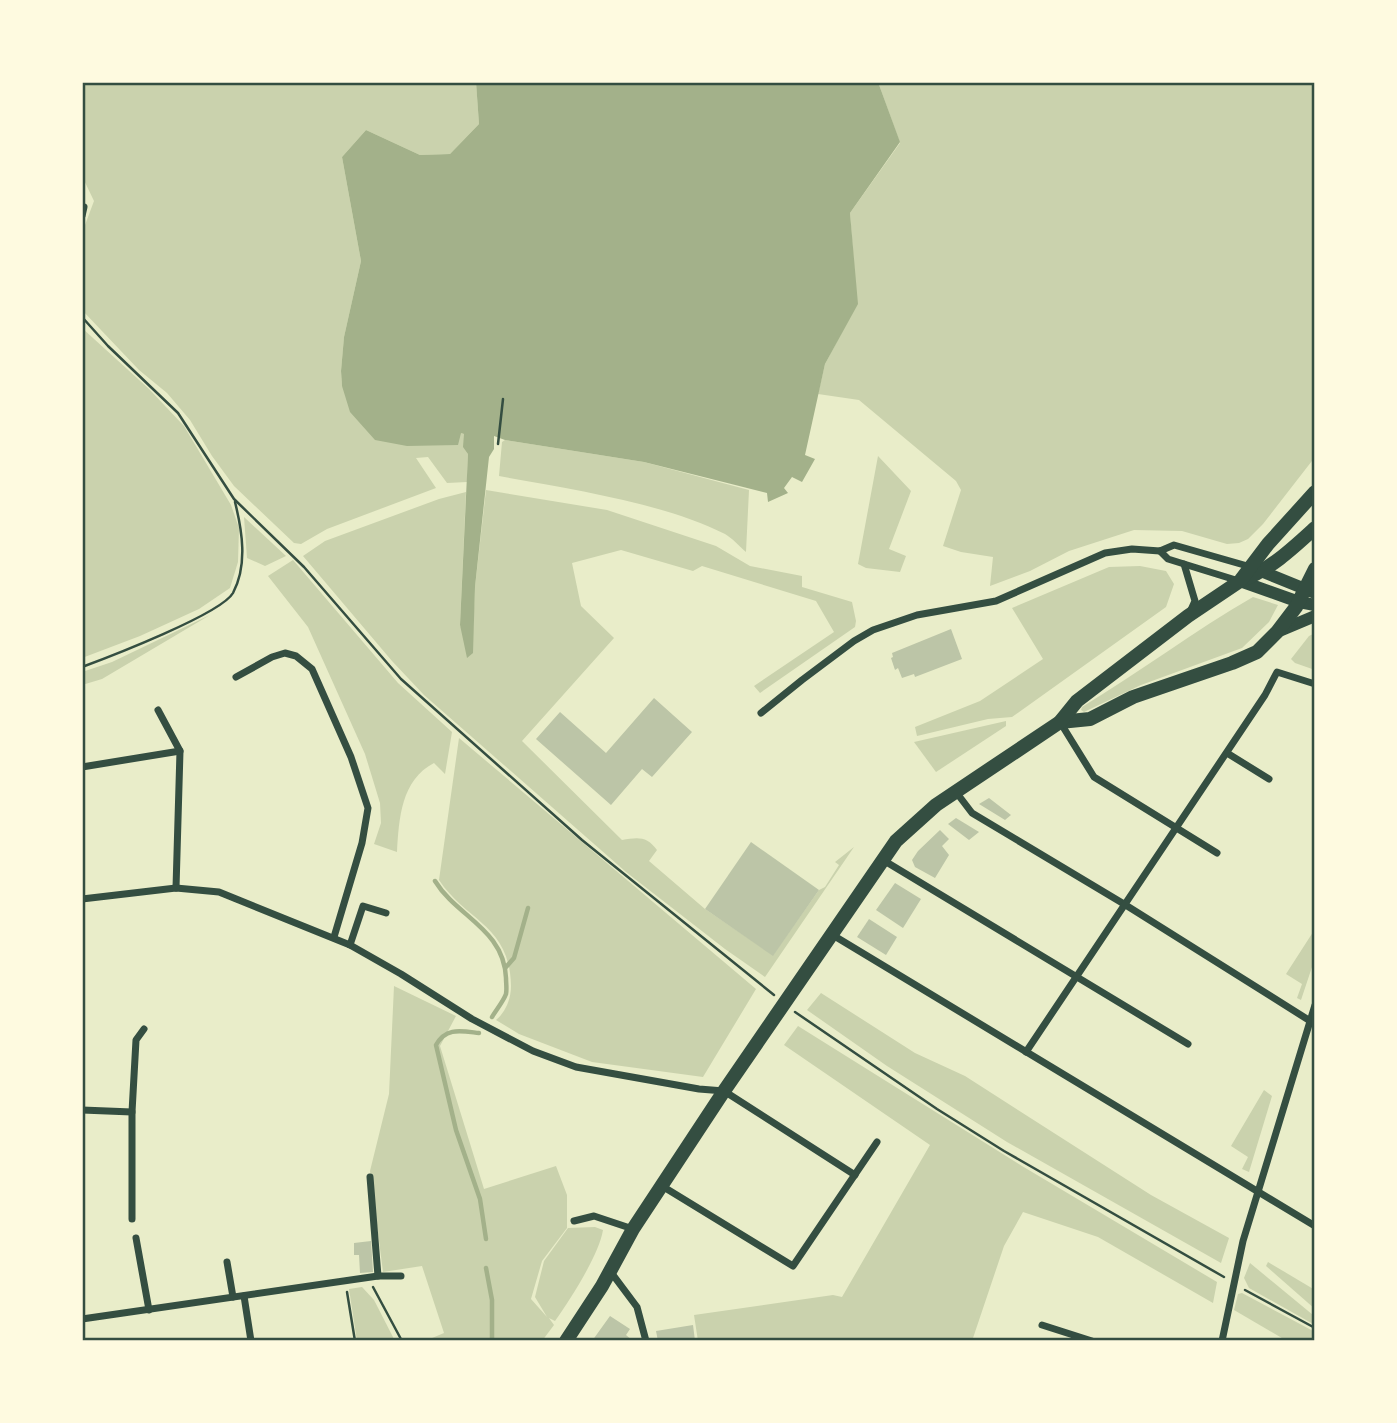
<svg xmlns="http://www.w3.org/2000/svg" width="1397" height="1423" font-family="Overpass,sans-serif">
	<style>
		.green { fill: #cad2ad }
		.water { fill: #a3b18a }
		.lines { fill: none; stroke-linecap: round; stroke-linejoin: round }
		.stream { stroke: #a3b18a; stroke-width: 4.5 }
		.building { fill: #bcc5a7 }
		.path { stroke: #344e41; stroke-width: 2.5 }
		.minor { stroke: #344e41; stroke-width: 7 }
		.secondary { stroke: #344e41; stroke-width: 12 }
		.trunk { stroke: #344e41; stroke-width: 14 }
		.neatline { fill: none; stroke: #344e41; stroke-width: 2.5 }
	</style>
	<rect width="100%" height="100%" fill="#e9edc9"/>
	<g class="green">
		<path d="M 82,82 L 476,82 L 479,124 L 450,154 L 420,155 L 366,130 L 342,157 L 361,261 L 344,337 L 341,371 L 342,386 L 464,434 L 468,454 L 467,482 L 447,483 L 428,457 L 416,458 L 436,488 L 327,529 L 301,544 L 294,543 L 234,486 L 212,456 L 190,420 L 167,393 L 139,370 L 82,310 L 82,233 L 94,201 L 82,176 Z"/>
		<path d="M 878,82 L 1315,82 L 1315,457 L 1263,524 L 1248,539 L 1239,543 L 1227,544 L 1182,531 L 1134,530 L 1069,551 L 1030,571 L 990,586 L 993,557 L 961,552 L 943,546 L 961,490 L 956,481 L 859,400 L 818,394 L 825,364 L 857,304 L 850,213 L 900,143 Z"/>
		<path d="M 82,328 L 149,389 L 184,426 L 231,505 L 239,528 L 238,562 L 230,588 L 199,609 L 140,636 L 82,658 Z"/>
		<path d="M 505,440 L 644,462 L 749,490 L 746,552 C 739,546 732,538 725,534 C 661,502 569,489 499,476 L 502,442 Z"/>
		<path d="M 878,456 L 911,491 L 889,549 L 906,556 L 900,572 L 866,568 L 858,564 Z"/>
		<path d="M 486,490 L 607,510 L 716,546 L 750,566 L 802,576 L 802,587 L 852,602 L 856,621 L 855,627 L 760,693 L 754,686 L 834,632 L 816,601 L 702,566 L 693,571 L 621,550 L 572,563 L 581,606 L 614,638 L 522,741 L 622,840 C 638,837 647,836 657,850 L 649,861 L 705,909 L 773,955 L 819,890 L 825,887 L 839,865 L 835,862 L 854,847 L 765,977 L 725,949 L 626,872 L 424,695 L 392,661 L 303,556 L 325,541 L 439,499 L 466,492 L 460,625 L 472,653 L 475,587 Z"/>
		<path d="M 244,517 L 286,556 L 265,566 L 247,558 Z"/>
		<path d="M 293,560 L 398,683 L 452,732 L 445,774 L 434,763 C 401,780 399,819 397,852 L 374,844 L 381,823 L 380,803 L 365,754 L 308,627 L 268,576 Z"/>
		<path d="M 1140,566 L 1166,571 L 1174,584 L 1166,607 L 1012,717 L 988,719 L 917,736 L 915,727 L 980,701 L 1043,659 L 1012,608 L 1109,567 Z"/>
		<path d="M 1253,597 L 1278,605 L 1269,622 L 1242,648 L 1141,685 L 1084,712 L 1081,710 L 1082,707 C 1140,672 1194,631 1253,597 Z"/>
		<path d="M 210,615 L 102,679 L 82,685 L 82,672 L 112,662 Z"/>
		<path d="M 1315,633 L 1315,670 L 1295,663 L 1291,659 L 1309,636 Z"/>
		<path d="M 1006,721 L 1006,726 L 936,772 L 914,742 Z"/>
		<path d="M 459,738 L 756,989 L 703,1077 L 592,1062 L 519,1034 L 496,1020 C 506,1012 511,998 511,986 C 510,925 467,922 439,880 Z"/>
		<path d="M 1315,929 L 1315,958 L 1301,1000 L 1297,998 L 1302,984 L 1286,974 Z"/>
		<path d="M 394,986 L 456,1016 L 440,1046 L 484,1189 L 556,1166 L 567,1195 L 567,1228 L 542,1261 L 531,1299 L 547,1317 L 535,1297 L 544,1261 L 568,1228 L 595,1227 L 603,1230 C 599,1255 570,1300 555,1321 L 549,1318 L 554,1325 L 542,1341 L 425,1341 L 444,1333 L 422,1266 L 383,1272 L 370,1171 L 389,1094 Z"/>
		<path d="M 821,993 L 915,1053 L 965,1076 L 1151,1195 L 1229,1238 L 1221,1263 L 1007,1142 L 887,1066 L 807,1010 Z"/>
		<path d="M 798,1026 L 1022,1166 L 1217,1282 L 1213,1303 L 1098,1237 L 1023,1212 L 1004,1246 L 972,1341 L 698,1341 L 694,1315 L 833,1295 L 842,1297 L 930,1145 L 784,1045 Z"/>
		<path d="M 1264,1090 L 1272,1096 L 1249,1172 L 1242,1169 L 1248,1157 L 1231,1146 Z"/>
		<path d="M 1268,1262 L 1315,1290 L 1315,1309 L 1266,1266 Z"/>
		<path d="M 1250,1263 L 1313,1315 L 1315,1325 L 1249,1288 L 1244,1278 Z"/>
		<path d="M 362,1287 L 374,1300 L 395,1341 L 357,1341 L 349,1289 Z"/>
		<path d="M 1242,1293 L 1315,1332 L 1315,1341 L 1287,1341 L 1234,1310 L 1238,1294 Z"/>
	</g>
	<path class="water" d="M 476,82 L 878,82 L 900,142 L 850,213 L 858,304 L 825,364 L 805,455 L 815,459 L 802,482 L 792,477 L 784,488 L 788,493 L 768,502 L 767,493 L 644,462 L 505,440 L 494,436 L 494,449 L 489,457 L 475,587 L 473,653 L 467,658 L 460,625 L 468,454 L 463,447 L 464,434 L 461,433 L 458,445 L 407,446 L 375,440 L 350,412 L 342,386 L 341,371 L 344,337 L 361,261 L 342,157 L 366,130 L 420,155 L 450,154 L 479,124 Z"/>
	<g class="lines">
		<g class="stream">
			<path d="M 435,881 C 457,917 504,929 506,978 C 506,983 507,989 506,994 C 503,1002 496,1010 492,1017"/>
			<path d="M 506,967 L 514,958 L 528,908"/>
			<path d="M 479,1033 C 461,1031 446,1027 436,1045 L 456,1130 L 480,1199 L 486,1239"/>
			<path d="M 486,1268 L 492,1300 L 492,1341"/>
		</g>
	</g>
	<g class="building">
		<path d="M 951,629 L 962,659 L 915,677 L 914,674 L 902,678 L 898,668 L 895,670 L 891,658 L 893,657 L 892,653 Z"/>
		<path d="M 654,698 L 692,732 L 652,777 L 642,769 L 611,805 L 536,739 L 560,712 L 606,753 Z"/>
		<path d="M 989,798 L 1011,815 L 1005,820 L 979,804 Z"/>
		<path d="M 956,818 L 979,832 L 969,840 L 948,824 Z"/>
		<path d="M 940,830 L 949,839 L 942,846 L 949,855 L 935,878 L 915,867 L 912,860 L 918,851 Z"/>
		<path d="M 751,842 L 819,890 L 773,956 L 705,909 Z"/>
		<path d="M 895,883 L 921,899 L 903,928 L 876,910 Z"/>
		<path d="M 869,919 L 897,937 L 886,955 L 857,937 Z"/>
		<path d="M 371,1241 L 373,1272 L 360,1273 L 359,1255 L 354,1255 L 354,1243 Z"/>
		<path d="M 610,1316 L 630,1329 L 626,1335 L 633,1341 L 592,1341 Z"/>
		<path d="M 693,1325 L 695,1341 L 658,1341 L 656,1331 Z"/>
	</g>
	<g class="lines">
		<g class="path">
			<path d="M 82,317 L 108,346 L 178,413 L 234,499 L 304,567 L 401,679 L 582,840 L 774,995"/>
			<path d="M 498,444 L 503,399"/>
			<path d="M 82,667 C 109,657 221,614 233,593 C 248,565 242,530 235,502"/>
			<path d="M 795,1012 L 937,1109 L 1004,1151 L 1224,1277"/>
			<path d="M 373,1287 L 402,1341"/>
			<path d="M 1245,1290 L 1315,1328"/>
			<path d="M 347,1292 L 355,1341"/>
		</g>
		<g class="minor">
			<path d="M 82,216 L 84,207"/>
			<path d="M 1160,551 L 1168,559 L 1184,564 L 1195,601 L 1190,612"/>
			<path d="M 1184,564 L 1239,581"/>
			<path d="M 236,677 L 272,657 L 285,653 L 296,656 L 312,669 L 351,757 L 368,808 L 362,843 L 334,937"/>
			<path d="M 158,710 L 180,751 L 176,888"/>
			<path d="M 761,713 L 802,680 L 854,641 L 873,630 L 917,615 L 996,601 L 1105,553 L 1132,549 L 1160,551 L 1174,545 L 1251,567"/>
			<path d="M 1060,722 L 1094,777 L 1217,853"/>
			<path d="M 1227,753 L 1269,779"/>
			<path d="M 82,767 L 180,751"/>
			<path d="M 956,792 L 972,813 L 1124,904 L 1315,1024"/>
			<path d="M 883,860 L 1188,1044"/>
			<path d="M 82,899 L 176,888 L 219,892 L 350,945 L 401,974 L 472,1019 L 533,1051 L 576,1067 L 699,1089 L 724,1091 L 855,1175"/>
			<path d="M 831,934 L 1315,1226"/>
			<path d="M 350,945 L 363,906 L 386,913"/>
			<path d="M 1026,1052 L 1265,695 L 1277,672 L 1315,684"/>
			<path d="M 82,1110 L 132,1112"/>
			<path d="M 370,1177 L 378,1276"/>
			<path d="M 662,1186 L 793,1266 L 877,1142"/>
			<path d="M 132,1219 L 132,1112 L 136,1040 L 144,1029"/>
			<path d="M 574,1221 L 594,1216 L 633,1229"/>
			<path d="M 136,1238 L 149,1310"/>
			<path d="M 227,1262 L 233,1297"/>
			<path d="M 610,1271 L 637,1307 L 646,1341"/>
			<path d="M 244,1296 L 251,1341"/>
			<path d="M 82,1319 L 378,1276 L 401,1276"/>
			<path d="M 1042,1325 L 1092,1341"/>
			<path d="M 1222,1341 L 1243,1241 L 1315,1005"/>
		</g>
		<g class="secondary">
			<path d="M 1256,569 L 1315,593"/>
			<path d="M 1240,581 L 1299,602 L 1315,605"/>
			<path d="M 1277,632 L 1315,616"/>
		</g>
		<g class="trunk">
			<path d="M 1243,580 C 1272,568 1292,549 1315,528"/>
			<path d="M 1060,722 L 1090,719 L 1133,697 L 1232,663 L 1257,652 L 1277,632 L 1296,607 L 1315,569"/>
			<path d="M 566,1341 L 602,1286 L 633,1229 L 724,1091 L 896,841 L 936,805 L 1060,722 L 1077,701 L 1188,616 L 1240,581 L 1268,544 L 1315,492"/>
		</g>
	</g>
	<rect width="1397" height="1423" fill="none" stroke="#fefae0" stroke-width="168"/>
	<rect x="84" y="84" width="1229" height="1255" class="neatline"/>
</svg>
